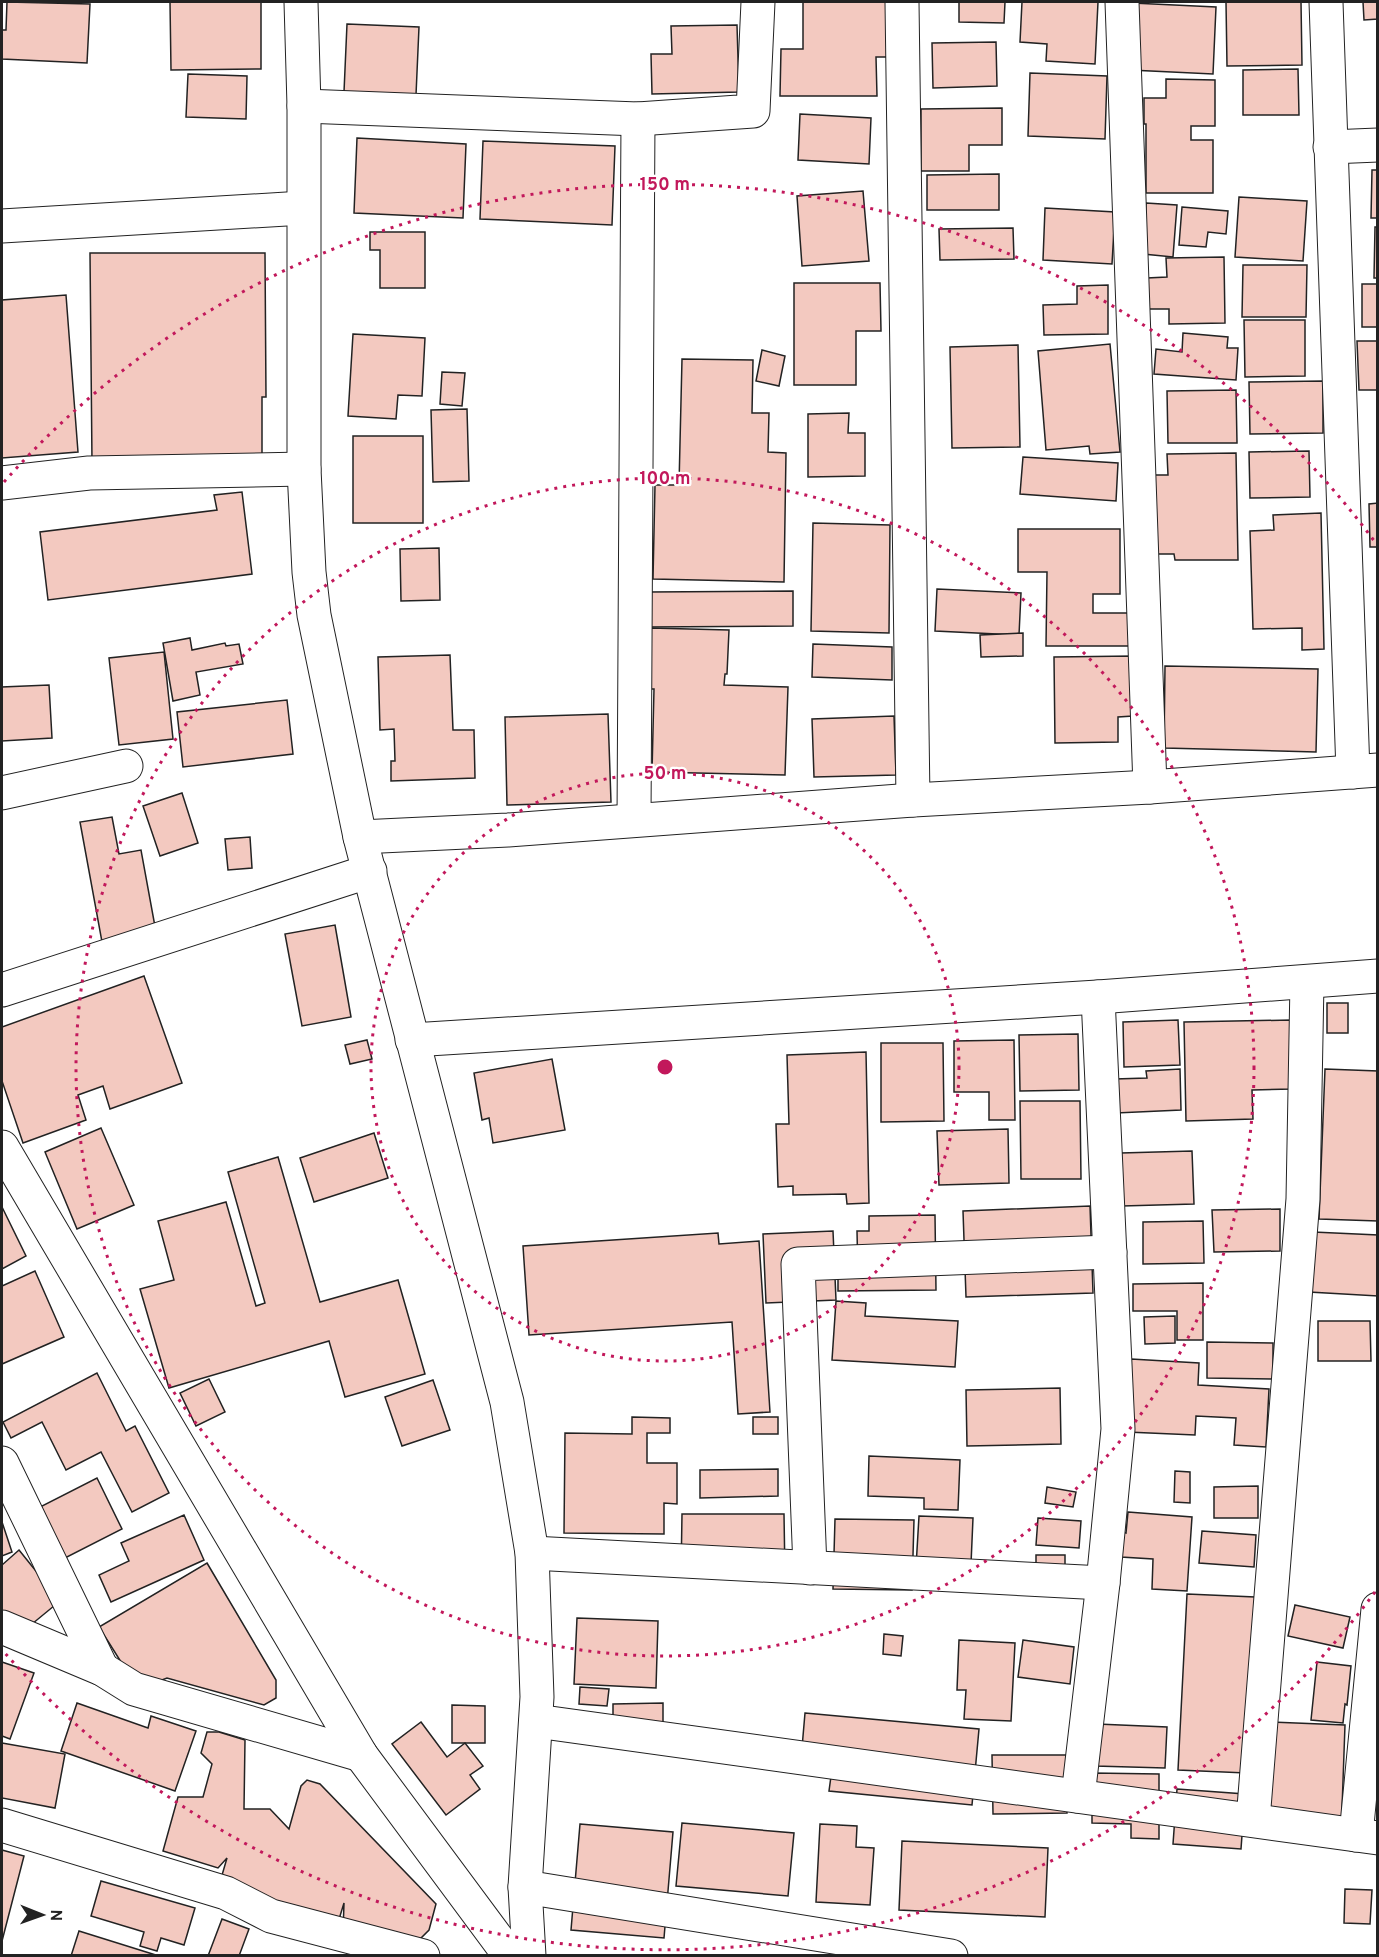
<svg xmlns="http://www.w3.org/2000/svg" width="1379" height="1957" font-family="Overpass,sans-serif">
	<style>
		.building { fill: #f3c9c0; stroke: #222; stroke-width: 1.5 }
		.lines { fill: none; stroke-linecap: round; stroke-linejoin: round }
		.minor-casing { stroke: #222; stroke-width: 35 }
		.major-casing { stroke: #222; stroke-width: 35 }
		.minor { stroke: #fff; stroke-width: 33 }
		.major { stroke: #fff; stroke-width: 33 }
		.ring { fill: none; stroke: #c2185b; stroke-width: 3; stroke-dasharray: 3 6 }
		.centre { fill: #c2185b; stroke: #fff; stroke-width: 3 }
		.ring-label { font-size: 18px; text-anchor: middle; font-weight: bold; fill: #c2185b; stroke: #fff; stroke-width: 4.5; stroke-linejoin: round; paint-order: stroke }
	</style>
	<rect width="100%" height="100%" fill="#fff"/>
	<g class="building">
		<path d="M 7,2 L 90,4 L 87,63 L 2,59 L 2,30 L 6,30 Z"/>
		<path d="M 170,2 L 261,2 L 261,69 L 171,70 Z"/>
		<path d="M 803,2 L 893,2 L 893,57 L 876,57 L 877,96 L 780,96 L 781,49 L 803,49 Z"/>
		<path d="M 959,2 L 1005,2 L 1004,23 L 959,22 Z"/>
		<path d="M 1022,2 L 1098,2 L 1095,64 L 1046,61 L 1047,44 L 1020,42 Z"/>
		<path d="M 1226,2 L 1301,2 L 1302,65 L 1227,66 Z"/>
		<path d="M 1363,2 L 1378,2 L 1378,19 L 1364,20 Z"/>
		<path d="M 1132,3 L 1216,7 L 1213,74 L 1130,70 Z"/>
		<path d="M 347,24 L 419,27 L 416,95 L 344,92 Z"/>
		<path d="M 737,25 L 739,92 L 652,94 L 651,54 L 672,54 L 671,26 Z"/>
		<path d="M 996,42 L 997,86 L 933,88 L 932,43 Z"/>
		<path d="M 1298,69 L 1299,115 L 1243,115 L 1243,70 Z"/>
		<path d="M 1030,73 L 1107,76 L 1105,139 L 1028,136 Z"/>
		<path d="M 188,74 L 247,76 L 246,119 L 186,117 Z"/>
		<path d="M 1166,79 L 1215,80 L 1215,126 L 1191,126 L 1191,140 L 1213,140 L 1213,193 L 1146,193 L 1146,124 L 1144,124 L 1144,98 L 1166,98 Z"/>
		<path d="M 1002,108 L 1002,145 L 969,145 L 969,171 L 921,171 L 921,109 Z"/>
		<path d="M 800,114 L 871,118 L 869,164 L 798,160 Z"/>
		<path d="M 357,138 L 466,144 L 463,218 L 354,213 Z"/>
		<path d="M 483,141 L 615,146 L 612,225 L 480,219 Z"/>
		<path d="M 1372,170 L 1378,170 L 1378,218 L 1371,218 Z"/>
		<path d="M 999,174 L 999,210 L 927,210 L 927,175 Z"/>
		<path d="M 863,191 L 869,261 L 802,266 L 797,196 Z"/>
		<path d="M 1239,197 L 1307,201 L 1303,261 L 1235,257 Z"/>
		<path d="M 1146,203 L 1177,205 L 1173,257 L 1143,254 Z"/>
		<path d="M 1182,207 L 1228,211 L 1226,234 L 1208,232 L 1206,247 L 1179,245 Z"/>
		<path d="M 1045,208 L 1115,212 L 1112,264 L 1043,260 Z"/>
		<path d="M 1375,227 L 1378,227 L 1378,278 L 1374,278 Z"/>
		<path d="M 1013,228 L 1014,259 L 940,260 L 939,229 Z"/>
		<path d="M 370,232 L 425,232 L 425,288 L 380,288 L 380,250 L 370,250 Z"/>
		<path d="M 90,253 L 265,253 L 266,397 L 262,397 L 262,461 L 92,462 Z"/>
		<path d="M 1224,257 L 1225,323 L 1169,324 L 1169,309 L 1148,309 L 1147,278 L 1167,277 L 1166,258 Z"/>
		<path d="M 1243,265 L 1307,265 L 1306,317 L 1242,317 Z"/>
		<path d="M 794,283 L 880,283 L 881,331 L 856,331 L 856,385 L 794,385 Z"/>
		<rect x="1362" y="284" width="16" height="43"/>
		<path d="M 1108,285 L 1108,334 L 1044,335 L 1043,305 L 1077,304 L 1077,286 Z"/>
		<path d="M 66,295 L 78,452 L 2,458 L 2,300 Z"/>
		<path d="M 1244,320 L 1305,320 L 1305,376 L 1245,377 Z"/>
		<path d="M 1183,333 L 1228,337 L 1227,348 L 1238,348 L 1236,380 L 1154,374 L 1156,349 L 1182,352 Z"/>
		<path d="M 353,334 L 425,338 L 422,396 L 398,395 L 396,419 L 348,416 Z"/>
		<path d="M 1357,341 L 1378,341 L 1378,390 L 1359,390 Z"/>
		<path d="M 1110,344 L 1120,452 L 1090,454 L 1089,446 L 1046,450 L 1038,351 Z"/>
		<path d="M 1018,345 L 1020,447 L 952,448 L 950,347 Z"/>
		<path d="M 762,350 L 785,356 L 779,386 L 756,381 Z"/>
		<path d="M 682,359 L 753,360 L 752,413 L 769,413 L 768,452 L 786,453 L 784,582 L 653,579 L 655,485 L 679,485 Z"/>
		<path d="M 442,372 L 465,373 L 462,406 L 440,404 Z"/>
		<path d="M 1323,381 L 1323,433 L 1250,434 L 1249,382 Z"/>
		<path d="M 1236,390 L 1237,443 L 1168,443 L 1167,391 Z"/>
		<path d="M 467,409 L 469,481 L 433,482 L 431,410 Z"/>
		<path d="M 849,413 L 848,433 L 865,433 L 865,476 L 808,477 L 808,414 Z"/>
		<rect x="353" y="436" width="70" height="87"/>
		<path d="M 1309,451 L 1310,497 L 1250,498 L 1249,452 Z"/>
		<path d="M 1236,453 L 1238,560 L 1175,560 L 1174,554 L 1152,554 L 1151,475 L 1168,475 L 1167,454 Z"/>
		<path d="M 1023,457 L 1118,463 L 1116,501 L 1020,494 Z"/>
		<path d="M 242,492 L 252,574 L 48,600 L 40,532 L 217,510 L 214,495 Z"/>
		<path d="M 1378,503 L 1378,547 L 1370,547 L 1369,504 Z"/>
		<path d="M 1321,513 L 1324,649 L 1302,650 L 1302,628 L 1253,629 L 1250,531 L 1274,530 L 1273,515 Z"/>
		<path d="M 813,523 L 890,525 L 889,633 L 811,631 Z"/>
		<path d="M 1018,529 L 1120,529 L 1120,594 L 1093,594 L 1093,613 L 1132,613 L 1132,646 L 1046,646 L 1047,572 L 1018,572 Z"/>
		<path d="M 439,548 L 440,600 L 401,601 L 400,549 Z"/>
		<path d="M 937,589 L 1021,593 L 1019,635 L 935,631 Z"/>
		<path d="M 793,591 L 793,626 L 648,627 L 648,592 Z"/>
		<path d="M 650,628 L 729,630 L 727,674 L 725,674 L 724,685 L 788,687 L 785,775 L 652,772 L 654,689 L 649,689 Z"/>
		<path d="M 1023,633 L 1023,656 L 981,657 L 980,635 Z"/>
		<path d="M 190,638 L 192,650 L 225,643 L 226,646 L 239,644 L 243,664 L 196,672 L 200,695 L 173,701 L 163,643 Z"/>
		<path d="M 813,644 L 892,647 L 892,680 L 812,677 Z"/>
		<path d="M 164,652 L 173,739 L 119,745 L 109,658 Z"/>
		<path d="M 450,655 L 453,730 L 474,730 L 475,778 L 391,781 L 391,761 L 395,761 L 394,729 L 380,730 L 378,657 Z"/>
		<path d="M 1133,656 L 1133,716 L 1118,717 L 1118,742 L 1055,743 L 1054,657 Z"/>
		<path d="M 1165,666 L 1318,669 L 1316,752 L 1164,748 Z"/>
		<path d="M 49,685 L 52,738 L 2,741 L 2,687 Z"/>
		<path d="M 287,700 L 293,754 L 183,767 L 177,712 Z"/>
		<path d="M 608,714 L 611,802 L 507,805 L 505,717 Z"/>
		<path d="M 894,716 L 896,775 L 814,777 L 812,719 Z"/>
		<path d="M 182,793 L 198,843 L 160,856 L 143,806 Z"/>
		<path d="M 112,817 L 119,854 L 141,850 L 156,932 L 102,942 L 80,822 Z"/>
		<path d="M 250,837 L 252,868 L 228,870 L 225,839 Z"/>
		<path d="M 335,925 L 351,1017 L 302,1026 L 285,934 Z"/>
		<path d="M 144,976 L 182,1083 L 110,1109 L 103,1086 L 78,1095 L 86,1120 L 23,1143 L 2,1081 L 2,1027 Z"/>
		<rect x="1327" y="1003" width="21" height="30"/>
		<path d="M 1178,1020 L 1180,1065 L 1124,1067 L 1123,1022 Z"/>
		<path d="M 1291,1020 L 1292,1089 L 1252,1090 L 1253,1119 L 1186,1121 L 1184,1022 Z"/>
		<path d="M 1078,1034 L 1079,1090 L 1020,1091 L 1019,1035 Z"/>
		<path d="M 367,1040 L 372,1059 L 350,1064 L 345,1045 Z"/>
		<path d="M 1014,1040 L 1015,1120 L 989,1120 L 989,1092 L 954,1092 L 954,1041 Z"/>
		<path d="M 881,1043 L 943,1043 L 944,1121 L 881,1122 Z"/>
		<path d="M 866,1052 L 869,1203 L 847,1204 L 846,1194 L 793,1195 L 793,1186 L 778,1187 L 776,1124 L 789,1124 L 787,1055 Z"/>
		<path d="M 552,1059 L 565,1130 L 493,1143 L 489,1118 L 482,1120 L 474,1073 Z"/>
		<path d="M 1180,1069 L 1181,1110 L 1116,1113 L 1115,1079 L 1147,1078 L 1146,1071 Z"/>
		<path d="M 1325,1069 L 1378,1071 L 1378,1221 L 1319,1219 Z"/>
		<path d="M 1020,1101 L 1080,1101 L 1081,1179 L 1021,1179 Z"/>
		<path d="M 101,1128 L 134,1205 L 77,1229 L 45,1152 Z"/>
		<path d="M 1008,1129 L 1009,1183 L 939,1185 L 937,1131 Z"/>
		<path d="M 374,1133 L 388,1178 L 314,1202 L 300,1158 Z"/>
		<path d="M 1192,1151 L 1194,1204 L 1122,1206 L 1121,1153 Z"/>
		<path d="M 278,1157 L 320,1302 L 398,1280 L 425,1374 L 345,1397 L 329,1341 L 169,1388 L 140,1289 L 174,1280 L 158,1221 L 226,1202 L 256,1306 L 265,1303 L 228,1172 Z"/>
		<path d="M 1090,1206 L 1093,1293 L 966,1297 L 963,1211 Z"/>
		<path d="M 2,1207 L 26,1256 L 2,1269 Z"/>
		<path d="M 1280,1209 L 1280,1251 L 1214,1252 L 1212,1210 Z"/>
		<path d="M 935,1215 L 936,1290 L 838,1291 L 838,1276 L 858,1276 L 857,1231 L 869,1231 L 869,1216 Z"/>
		<path d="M 1203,1221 L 1204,1263 L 1143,1264 L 1143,1222 Z"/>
		<path d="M 833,1231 L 836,1300 L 766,1303 L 763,1234 Z"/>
		<path d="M 1313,1232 L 1378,1235 L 1378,1296 L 1309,1292 Z"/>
		<path d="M 718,1233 L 719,1244 L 759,1241 L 770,1412 L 738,1414 L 732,1322 L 529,1335 L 523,1246 Z"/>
		<path d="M 35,1271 L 64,1337 L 2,1364 L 2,1286 Z"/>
		<path d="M 1203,1283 L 1203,1340 L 1177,1340 L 1177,1311 L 1133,1311 L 1133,1284 Z"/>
		<path d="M 836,1301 L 866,1303 L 865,1316 L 958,1321 L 955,1367 L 832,1360 Z"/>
		<path d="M 1175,1316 L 1175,1343 L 1145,1344 L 1144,1317 Z"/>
		<path d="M 1318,1321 L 1370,1321 L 1371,1361 L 1318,1361 Z"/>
		<path d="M 1207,1342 L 1273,1343 L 1273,1379 L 1207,1378 Z"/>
		<path d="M 1131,1359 L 1199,1363 L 1198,1385 L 1269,1389 L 1266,1447 L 1234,1445 L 1236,1418 L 1196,1416 L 1195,1435 L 1127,1432 Z"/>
		<path d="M 97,1373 L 126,1431 L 135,1426 L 169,1493 L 132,1512 L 101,1452 L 66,1470 L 42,1422 L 11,1438 L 3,1422 Z"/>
		<path d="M 209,1379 L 225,1412 L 196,1426 L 180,1393 Z"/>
		<path d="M 433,1380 L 450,1430 L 402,1446 L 385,1397 Z"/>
		<path d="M 1060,1388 L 1061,1444 L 967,1446 L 966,1390 Z"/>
		<path d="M 632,1417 L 670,1418 L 670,1433 L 647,1433 L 647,1463 L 677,1463 L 677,1504 L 664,1503 L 664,1534 L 564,1533 L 565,1433 L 632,1434 Z"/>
		<rect x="753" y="1417" width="25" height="17"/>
		<path d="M 869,1456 L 960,1460 L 958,1510 L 924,1509 L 924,1498 L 868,1496 Z"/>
		<path d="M 778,1469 L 778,1496 L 700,1498 L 700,1470 Z"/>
		<path d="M 1175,1471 L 1190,1472 L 1190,1503 L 1174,1502 Z"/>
		<path d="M 97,1478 L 122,1529 L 65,1558 L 40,1507 Z"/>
		<path d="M 1258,1486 L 1258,1518 L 1214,1518 L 1214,1487 Z"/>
		<path d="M 1047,1487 L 1076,1492 L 1073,1507 L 1045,1503 Z"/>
		<path d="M 1128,1512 L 1192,1517 L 1187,1591 L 1152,1589 L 1153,1559 L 1121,1557 L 1122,1532 L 1126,1533 Z"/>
		<path d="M 682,1514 L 784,1514 L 785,1576 L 681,1576 Z"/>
		<path d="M 184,1515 L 204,1560 L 111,1602 L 99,1575 L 129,1561 L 121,1543 Z"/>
		<path d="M 919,1516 L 973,1518 L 970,1587 L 915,1584 Z"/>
		<path d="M 1038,1518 L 1081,1521 L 1079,1548 L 1036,1545 Z"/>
		<path d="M 835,1519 L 914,1520 L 912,1590 L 833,1589 Z"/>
		<path d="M 2,1522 L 12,1552 L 2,1556 Z"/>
		<path d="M 1202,1531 L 1256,1535 L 1254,1567 L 1199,1563 Z"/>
		<path d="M 19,1550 L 60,1601 L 32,1624 L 2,1612 L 2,1565 Z"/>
		<rect x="1036" y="1555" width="29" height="34"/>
		<path d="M 207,1563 L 276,1680 L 276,1698 L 264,1705 L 167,1678 L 138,1689 L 99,1627 Z"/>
		<path d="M 1187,1594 L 1255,1597 L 1246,1773 L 1178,1770 Z"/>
		<path d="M 1295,1605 L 1350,1617 L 1343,1648 L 1288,1636 Z"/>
		<path d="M 577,1618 L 658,1621 L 656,1688 L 574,1684 Z"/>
		<path d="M 884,1634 L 903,1636 L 901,1656 L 883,1654 Z"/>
		<path d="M 959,1640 L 1015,1643 L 1011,1721 L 964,1719 L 966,1690 L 957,1690 Z"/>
		<path d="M 1023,1640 L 1074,1647 L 1070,1684 L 1018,1677 Z"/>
		<path d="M 2,1662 L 34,1673 L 10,1739 L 2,1736 Z"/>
		<path d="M 1317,1662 L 1351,1666 L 1347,1705 L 1345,1704 L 1343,1723 L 1311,1720 Z"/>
		<path d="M 580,1687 L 609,1689 L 607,1706 L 579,1704 Z"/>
		<path d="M 77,1703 L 148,1728 L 151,1716 L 196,1731 L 175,1791 L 61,1751 Z"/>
		<path d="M 663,1703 L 663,1740 L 613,1740 L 613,1704 Z"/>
		<path d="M 452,1705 L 485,1706 L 485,1743 L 452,1743 Z"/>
		<path d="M 805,1713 L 979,1729 L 972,1805 L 829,1791 L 832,1769 L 800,1771 Z"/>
		<path d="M 421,1722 L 447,1757 L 465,1743 L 483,1766 L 470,1775 L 480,1789 L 446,1815 L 392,1744 Z"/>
		<path d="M 1271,1722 L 1345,1725 L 1341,1837 L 1267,1835 Z"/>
		<path d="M 1097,1724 L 1167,1727 L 1165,1768 L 1095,1766 Z"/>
		<path d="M 207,1732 L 219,1732 L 245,1740 L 244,1809 L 270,1809 L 289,1829 L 301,1786 L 307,1780 L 320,1784 L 436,1904 L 429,1930 L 411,1948 L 343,1933 L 344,1903 L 336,1929 L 220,1882 L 227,1858 L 218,1868 L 163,1851 L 178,1797 L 203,1797 L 212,1764 L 201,1753 Z"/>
		<path d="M 2,1743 L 65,1754 L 55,1808 L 2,1798 Z"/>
		<path d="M 992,1755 L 1066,1755 L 1067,1813 L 993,1814 Z"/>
		<path d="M 1092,1773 L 1159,1774 L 1159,1839 L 1131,1838 L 1131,1824 L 1092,1823 Z"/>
		<path d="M 1177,1789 L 1245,1794 L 1241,1849 L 1173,1844 Z"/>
		<path d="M 682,1823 L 794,1833 L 788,1896 L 676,1886 Z"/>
		<path d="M 580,1824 L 673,1832 L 664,1938 L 571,1930 Z"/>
		<path d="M 820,1824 L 857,1826 L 856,1847 L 874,1848 L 870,1905 L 816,1902 Z"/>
		<path d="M 902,1841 L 1048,1848 L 1045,1917 L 899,1910 Z"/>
		<path d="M 2,1850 L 24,1856 L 2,1941 Z"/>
		<path d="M 101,1881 L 195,1908 L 184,1945 L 161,1938 L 157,1951 L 140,1946 L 144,1932 L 91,1916 Z"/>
		<path d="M 1345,1889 L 1372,1890 L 1370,1924 L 1344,1923 Z"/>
		<path d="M 222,1919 L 249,1929 L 239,1956 L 208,1956 Z"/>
		<path d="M 79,1931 L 159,1956 L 71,1956 Z"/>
	</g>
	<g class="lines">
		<g class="minor-casing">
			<g id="minor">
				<path d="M 902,2 L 913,800"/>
				<path d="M 1122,2 L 1150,787"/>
				<path d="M 1326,2 L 1353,772"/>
				<path d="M 304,106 L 638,119 L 753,111 L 758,2"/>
				<path d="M 1330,147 L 1378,145"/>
				<path d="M 2,226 L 303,208"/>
				<path d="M 2,483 L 89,473 L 304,469"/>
				<path d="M 2,793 L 126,766"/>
				<path d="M 634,820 L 638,119"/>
				<path d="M 360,837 L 508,830 L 913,800 L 1150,787 L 1378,770"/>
				<path d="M 412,1040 L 1098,997 L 1378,976"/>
				<path d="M 2,1147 L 361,1755 L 510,1956"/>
				<path d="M 2,1463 L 102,1669"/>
				<path d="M 532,1553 L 1103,1583"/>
				<path d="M 810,1568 L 798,1264 L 1110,1252"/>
				<path d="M 2,1627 L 102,1669 L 134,1689 L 361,1755"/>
				<path d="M 536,1721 L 1378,1838"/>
				<path d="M 1078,1796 L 1103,1583 L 1118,1429 L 1098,997"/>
				<path d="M 1253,1820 L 1303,1199 L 1307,982"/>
				<path d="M 2,1825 L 226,1893 L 271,1916 L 423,1956"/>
				<path d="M 1356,1835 L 1378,1609"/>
				<path d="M 525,1887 L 951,1956"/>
			</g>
		</g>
		<g class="major-casing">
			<g id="major">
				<path d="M 301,2 L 304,106 L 304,469 L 309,572 L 314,615 L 360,837 L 507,1402 L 532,1553 L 537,1697 L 525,1887 L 529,1956"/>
				<path d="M 2,990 L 370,871"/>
			</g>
		</g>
		<use href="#minor" class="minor"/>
		<use href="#major" class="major"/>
	</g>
	<g class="ring">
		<circle cx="665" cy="1067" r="294"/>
		<circle cx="665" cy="1067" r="589"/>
		<path d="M1375 1592A883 883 0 0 1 4 1652M4 482A883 883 0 0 1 1375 542"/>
	</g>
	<circle cx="665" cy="1067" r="9" class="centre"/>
	<g class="ring-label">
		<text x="665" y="190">150 m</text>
		<text x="665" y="484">100 m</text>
		<text x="665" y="779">50 m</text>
	</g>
	<rect width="1379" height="1957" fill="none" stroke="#222222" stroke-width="6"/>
	<g transform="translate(42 1915) rotate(91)" stroke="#ffffff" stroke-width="4.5" paint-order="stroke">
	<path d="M0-4.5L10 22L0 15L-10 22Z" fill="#222222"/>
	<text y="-9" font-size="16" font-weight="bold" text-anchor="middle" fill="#222222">N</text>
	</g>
</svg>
